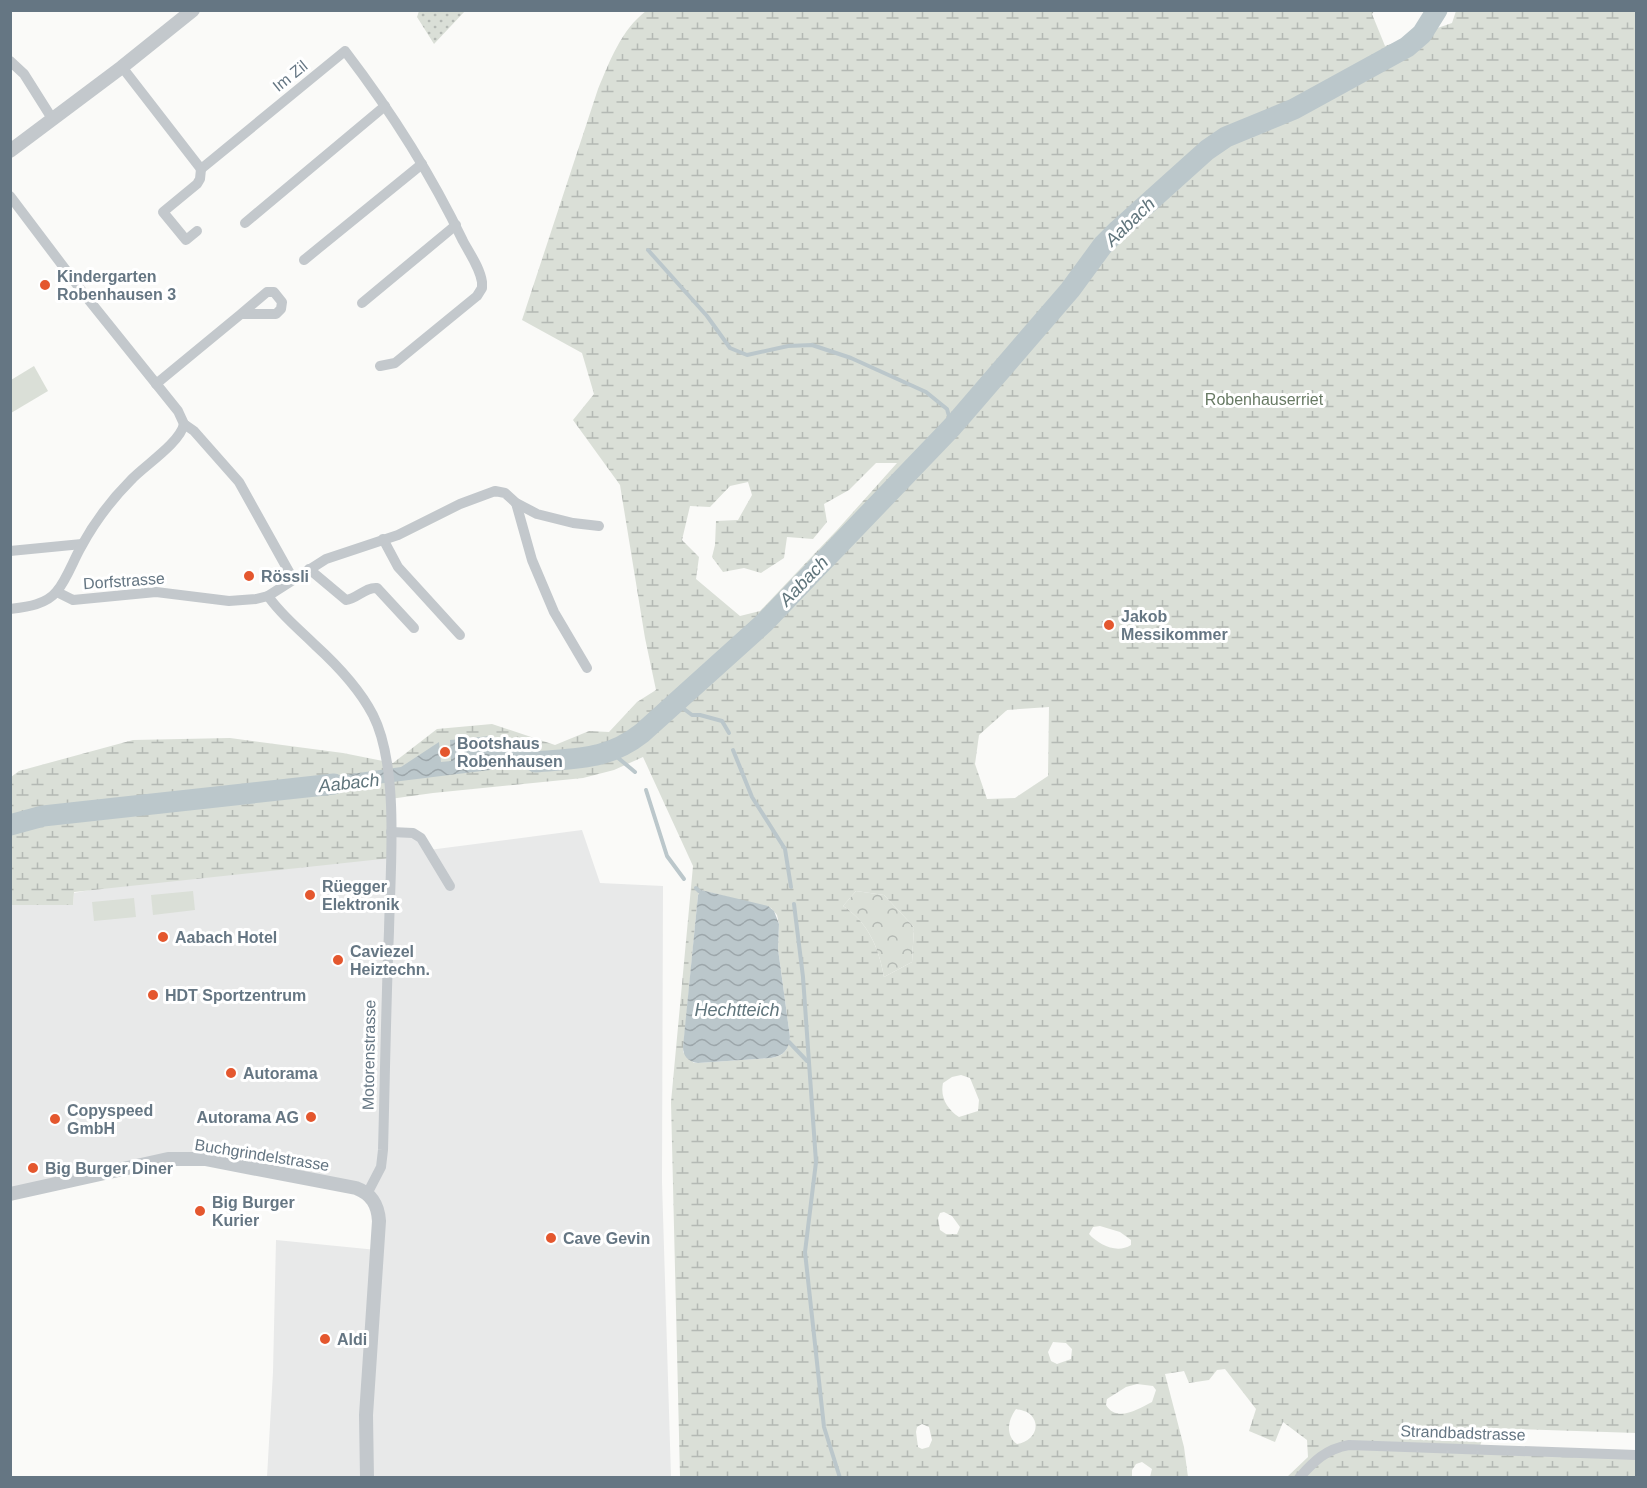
<svg xmlns="http://www.w3.org/2000/svg" width="1647" height="1488" font-family="Arial,sans-serif">
	<style>
		.built { fill: #e8e9e9 }
		.grass { fill: #dadfd7 }
		.forest { fill: url(#forest-crowns) }
		.wetland { fill: url(#wetland-marsh); fill-rule: evenodd }
		.garden { fill: url(#garden-dots) }
		.water { fill: url(#water-waves) }
		.lines { fill: none; stroke-linecap: round; stroke-linejoin: round }
		.stream { stroke: #bbc7cb; stroke-width: 4 }
		.river { stroke: #bbc7cb; stroke-width: 21 }
		.minor { stroke: #c3c8cc; stroke-width: 10 }
		.tertiary { stroke: #c3c8cc; stroke-width: 14 }
		.poi-dot { fill: #e4572e; stroke: #fff; stroke-width: 2 }
		.labels { text-anchor: middle; dominant-baseline: central; stroke-width: 6; stroke-linejoin: round; paint-order: stroke }
		.street-label { font-size: 16px; fill: #657683; stroke: #fff }
		.poi-label { font-size: 16px; font-weight: bold; fill: #657683; stroke: #fff; text-anchor: start }
		.park-label { font-size: 16px; fill: #687a64; stroke: #fff }
		.water-label { font-size: 18px; font-style: italic; fill: #60757c; stroke: #fff }
	</style>
	<defs>
		<pattern id="forest-crowns" width="20" height="18" patternUnits="userSpaceOnUse" patternTransform="scale(1.5)"><rect width="20" height="18" fill="#dadfd7"/><path d="M2 6a3 3 0 1 1 6 0M12 15a3 3 0 1 1 6 0" fill="none" stroke="#b4b9b4"/></pattern>
		<pattern id="wetland-marsh" width="20" height="14" patternUnits="userSpaceOnUse" patternTransform="scale(1.5)"><rect width="20" height="14" fill="#dadfd7"/><path d="M1 5h8M5 5V1M11 12h8M15 12V8" fill="none" stroke="#b4b9b4"/></pattern>
		<pattern id="garden-dots" width="8" height="8" patternUnits="userSpaceOnUse" patternTransform="scale(1.5)"><rect width="8" height="8" fill="#dadfd7"/><path d="M2 2h.1M6 6h.1" fill="none" stroke="#b4b9b4" stroke-width="1.8" stroke-linecap="round"/></pattern>
		<pattern id="water-waves" width="16" height="10" patternUnits="userSpaceOnUse" patternTransform="scale(1.5)"><rect width="16" height="10" fill="#bbc7cb"/><path d="M0 5q4-4 8 0t8 0" fill="none" stroke="#9ca6aa"/></pattern>
	</defs>
	<rect width="100%" height="100%" fill="#fafaf8"/>
	<path class="built" d="M 582,830 L 600,883 L 663,886 L 662,1182 L 671,1477 L 267,1477 L 273,1372 L 276,1240 L 377,1250 L 372,1198 L 205,1159 L 11,1194 L 10,905 L 73,905 L 74,893 L 391,832 L 413,833 L 429,850 Z"/>
	<g class="grass">
		<path d="M 34,366 L 48,391 L 11,413 L 11,380 Z"/>
		<path d="M 193,891 L 195,910 L 153,915 L 151,895 Z"/>
		<path d="M 134,898 L 136,917 L 94,921 L 92,902 Z"/>
	</g>
	<path class="forest" d="M 856,891 L 884,895 L 914,927 L 912,962 L 884,977 C 879,948 868,922 843,906 Z"/>
	<path class="wetland" d="M 1375,10 L 1372,14 L 1385,46 L 1452,23 L 1456,11 L 1636,11 L 1636,1433 L 1486,1428 L 1479,1449 L 1636,1456 L 1636,1477 L 1287,1477 L 1308,1457 L 1307,1440 L 1283,1422 L 1275,1442 L 1249,1431 L 1256,1409 L 1225,1369 L 1217,1370 L 1209,1380 L 1189,1383 L 1184,1371 L 1165,1374 L 1184,1447 L 1188,1477 L 1150,1477 L 1152,1469 L 1142,1462 L 1136,1464 L 1132,1470 L 1132,1478 L 680,1477 L 671,1102 L 693,866 L 643,757 L 614,770 L 583,778 L 433,793 L 390,799 L 391,858 L 74,892 L 73,905 L 11,905 L 11,777 L 19,771 L 133,740 L 230,738 L 343,753 L 393,763 L 437,729 L 492,724 L 555,745 L 589,731 L 609,732 L 637,702 L 656,690 L 645,638 L 620,485 L 573,420 L 594,394 L 582,353 L 522,320 L 598,89 C 610,61 621,30 646,11 ZM 876,463 L 897,463 L 837,530 L 760,611 L 740,616 L 696,579 L 699,557 L 682,540 L 690,506 L 710,507 L 730,486 L 748,482 L 752,495 L 738,520 L 716,521 L 715,545 L 712,557 L 723,572 L 744,568 L 761,573 L 784,558 L 787,537 L 813,539 L 827,522 L 824,504 L 849,490 ZM 1049,707 L 1048,776 L 1015,798 L 987,799 L 975,764 L 979,735 L 1007,710 ZM 701,890 L 771,908 L 777,915 L 779,924 L 778,949 L 790,1037 C 788,1049 785,1056 771,1058 L 698,1063 L 694,1063 L 683,1052 L 698,895 ZM 856,891 L 884,895 L 914,927 L 912,962 L 884,977 C 879,948 868,922 843,906 ZM 961,1075 L 970,1078 L 979,1100 L 978,1111 L 959,1117 C 947,1109 940,1097 943,1083 L 952,1077 ZM 944,1212 L 952,1216 L 960,1227 L 957,1234 L 946,1234 L 940,1230 L 938,1218 L 940,1213 ZM 1100,1226 L 1120,1232 L 1131,1240 L 1131,1245 C 1117,1254 1099,1245 1089,1234 L 1093,1227 ZM 1053,1342 L 1066,1343 L 1072,1349 L 1071,1359 L 1057,1364 L 1051,1361 L 1048,1352 ZM 1137,1384 L 1153,1386 L 1156,1390 L 1152,1402 C 1138,1409 1117,1423 1106,1405 L 1107,1399 L 1126,1387 ZM 1016,1409 C 1021,1410 1027,1411 1031,1415 C 1042,1427 1032,1442 1017,1444 C 1005,1435 1008,1420 1016,1409 ZM 922,1424 L 929,1427 L 932,1440 L 929,1447 L 922,1449 L 918,1447 L 916,1432 L 917,1427 Z"/>
	<path class="garden" d="M 419,11 L 419,10 L 465,11 L 434,44 L 417,17 Z"/>
	<g class="water">
		<path d="M 490,736 L 497,742 L 564,759 L 523,766 L 320,791 L 306,787 L 316,779 L 401,767 L 439,742 L 441,762 L 451,761 L 450,740 Z"/>
		<path d="M 701,890 L 768,906 L 774,911 L 779,924 L 778,949 L 790,1037 C 789,1049 784,1056 771,1058 L 698,1063 C 688,1062 683,1056 683,1047 L 698,895 Z"/>
	</g>
	<g class="lines">
		<g class="stream">
			<path d="M 648,250 L 707,316 L 730,348 L 747,355 L 788,346 L 812,345 L 851,358 L 926,392 L 947,409 L 952,427"/>
			<path d="M 676,703 L 692,715 L 700,715 L 722,721 L 729,733"/>
			<path d="M 733,750 L 752,797 L 785,849 L 791,887"/>
			<path d="M 611,752 L 635,772"/>
			<path d="M 646,790 L 667,856 L 684,879"/>
			<path d="M 696,888 L 699,891"/>
			<path d="M 794,904 L 803,977 L 816,1162 L 805,1252 L 824,1427 L 840,1478"/>
			<path d="M 789,1042 L 807,1061"/>
		</g>
		<g class="river">
			<path d="M 535,762 C 577,758 608,760 642,733 L 764,623 L 952,427 L 1070,290 L 1103,245 L 1118,230 L 1207,150 L 1226,137 L 1294,109 L 1407,47 L 1422,34 L 1437,10"/>
			<path d="M 10,825 L 43,816 L 334,784"/>
		</g>
		<g class="minor">
			<path d="M 10,61 L 24,74 L 53,120"/>
			<path d="M 122,67 L 201,169 L 345,51 C 390,110 431,174 463,241 C 470,254 480,268 482,282 L 482,288 L 477,296 L 395,363 L 380,366"/>
			<path d="M 10,196 L 84,294 L 178,411 L 184,424 L 194,431 L 239,482 L 293,579"/>
			<path d="M 245,223 L 385,106"/>
			<path d="M 197,231 L 186,240 L 163,212 L 197,184 L 200,179 L 201,169"/>
			<path d="M 304,260 L 422,164"/>
			<path d="M 362,303 L 456,225"/>
			<path d="M 156,384 L 241,314 L 276,314 L 281,309 L 282,302 L 274,292 L 267,292 L 241,314"/>
			<path d="M 516,503 L 532,560 L 554,612 L 587,668"/>
			<path d="M 383,539 L 398,567 L 460,635"/>
			<path d="M 10,551 L 82,544"/>
			<path d="M 309,569 L 346,600 C 357,599 365,587 377,588 L 414,628"/>
			<path d="M 57,592 L 73,600 L 156,592 L 229,601 L 256,599 L 268,596 L 326,559 L 398,535 L 460,504 L 495,491 L 505,493 L 516,503 L 537,514 L 573,523 L 599,526"/>
			<path d="M 268,596 C 281,615 299,629 315,645 C 337,665 359,688 373,715 C 400,768 390,871 389,931 C 386,1004 385,1077 383,1150 L 381,1167 L 367,1194"/>
			<path d="M 10,609 C 26,607 46,605 57,591 C 67,579 73,561 81,547 C 94,523 111,500 131,480 C 144,466 180,443 184,424"/>
			<path d="M 391,832 L 413,833 L 421,838 L 450,886"/>
			<path d="M 1299,1478 C 1314,1461 1326,1449 1349,1445 L 1636,1455"/>
		</g>
		<g class="tertiary">
			<path d="M 10,151 L 122,67 L 193,10"/>
			<path d="M 10,1194 L 168,1159 L 205,1159 L 356,1188 C 372,1194 378,1205 379,1221 L 366,1415 L 367,1478"/>
		</g>
	</g>
	<g class="poi-dot">
		<circle cx="45" cy="285" r="6"/>
		<circle cx="249" cy="576" r="6"/>
		<circle cx="1109" cy="625" r="6"/>
		<circle cx="445" cy="752" r="6"/>
		<circle cx="310" cy="895" r="6"/>
		<circle cx="163" cy="937" r="6"/>
		<circle cx="338" cy="960" r="6"/>
		<circle cx="153" cy="995" r="6"/>
		<circle cx="231" cy="1073" r="6"/>
		<circle cx="311" cy="1117" r="6"/>
		<circle cx="55" cy="1119" r="6"/>
		<circle cx="33" cy="1168" r="6"/>
		<circle cx="200" cy="1211" r="6"/>
		<circle cx="551" cy="1238" r="6"/>
		<circle cx="325" cy="1339" r="6"/>
	</g>
	<g class="labels">
		<g class="street-label">
			<text transform="translate(290 76) rotate(-39)">Im Zil</text>
			<text transform="translate(124 581) rotate(-4)">Dorfstrasse</text>
			<text transform="translate(369 1055) rotate(-89)">Motorenstrasse</text>
			<text transform="translate(262 1155) rotate(9)">Buchgrindelstrasse</text>
			<text transform="translate(1463 1433) rotate(2)">Strandbadstrasse</text>
		</g>
		<g class="poi-label">
			<text x="57" y="276">Kindergarten<tspan x="57" dy="18">Robenhausen 3</tspan></text>
			<text x="261" y="576">Rössli</text>
			<text x="1121" y="616">Jakob<tspan x="1121" dy="18">Messikommer</tspan></text>
			<text x="457" y="743">Bootshaus<tspan x="457" dy="18">Robenhausen</tspan></text>
			<text x="322" y="886">Rüegger<tspan x="322" dy="18">Elektronik</tspan></text>
			<text x="175" y="937">Aabach Hotel</text>
			<text x="350" y="951">Caviezel<tspan x="350" dy="18">Heiztechn.</tspan></text>
			<text x="165" y="995">HDT Sportzentrum</text>
			<text x="243" y="1073">Autorama</text>
			<text x="67" y="1110">Copyspeed<tspan x="67" dy="18">GmbH</tspan></text>
			<text x="299" y="1117" text-anchor="end">Autorama AG</text>
			<text x="45" y="1168">Big Burger Diner</text>
			<text x="212" y="1202">Big Burger<tspan x="212" dy="18">Kurier</tspan></text>
			<text x="563" y="1238">Cave Gevin</text>
			<text x="337" y="1339">Aldi</text>
		</g>
		<g class="park-label">
			<text x="1264" y="399">Robenhauserriet</text>
		</g>
		<g class="water-label">
			<text transform="translate(1130 222) rotate(-44)">Aabach</text>
			<text transform="translate(804 581) rotate(-46)">Aabach</text>
			<text transform="translate(349 783) rotate(-6)">Aabach</text>
			<text x="737" y="1010">Hechtteich</text>
		</g>
	</g>
	<rect width="1647" height="1488" fill="none" stroke="#657683" stroke-width="24"/>
</svg>
